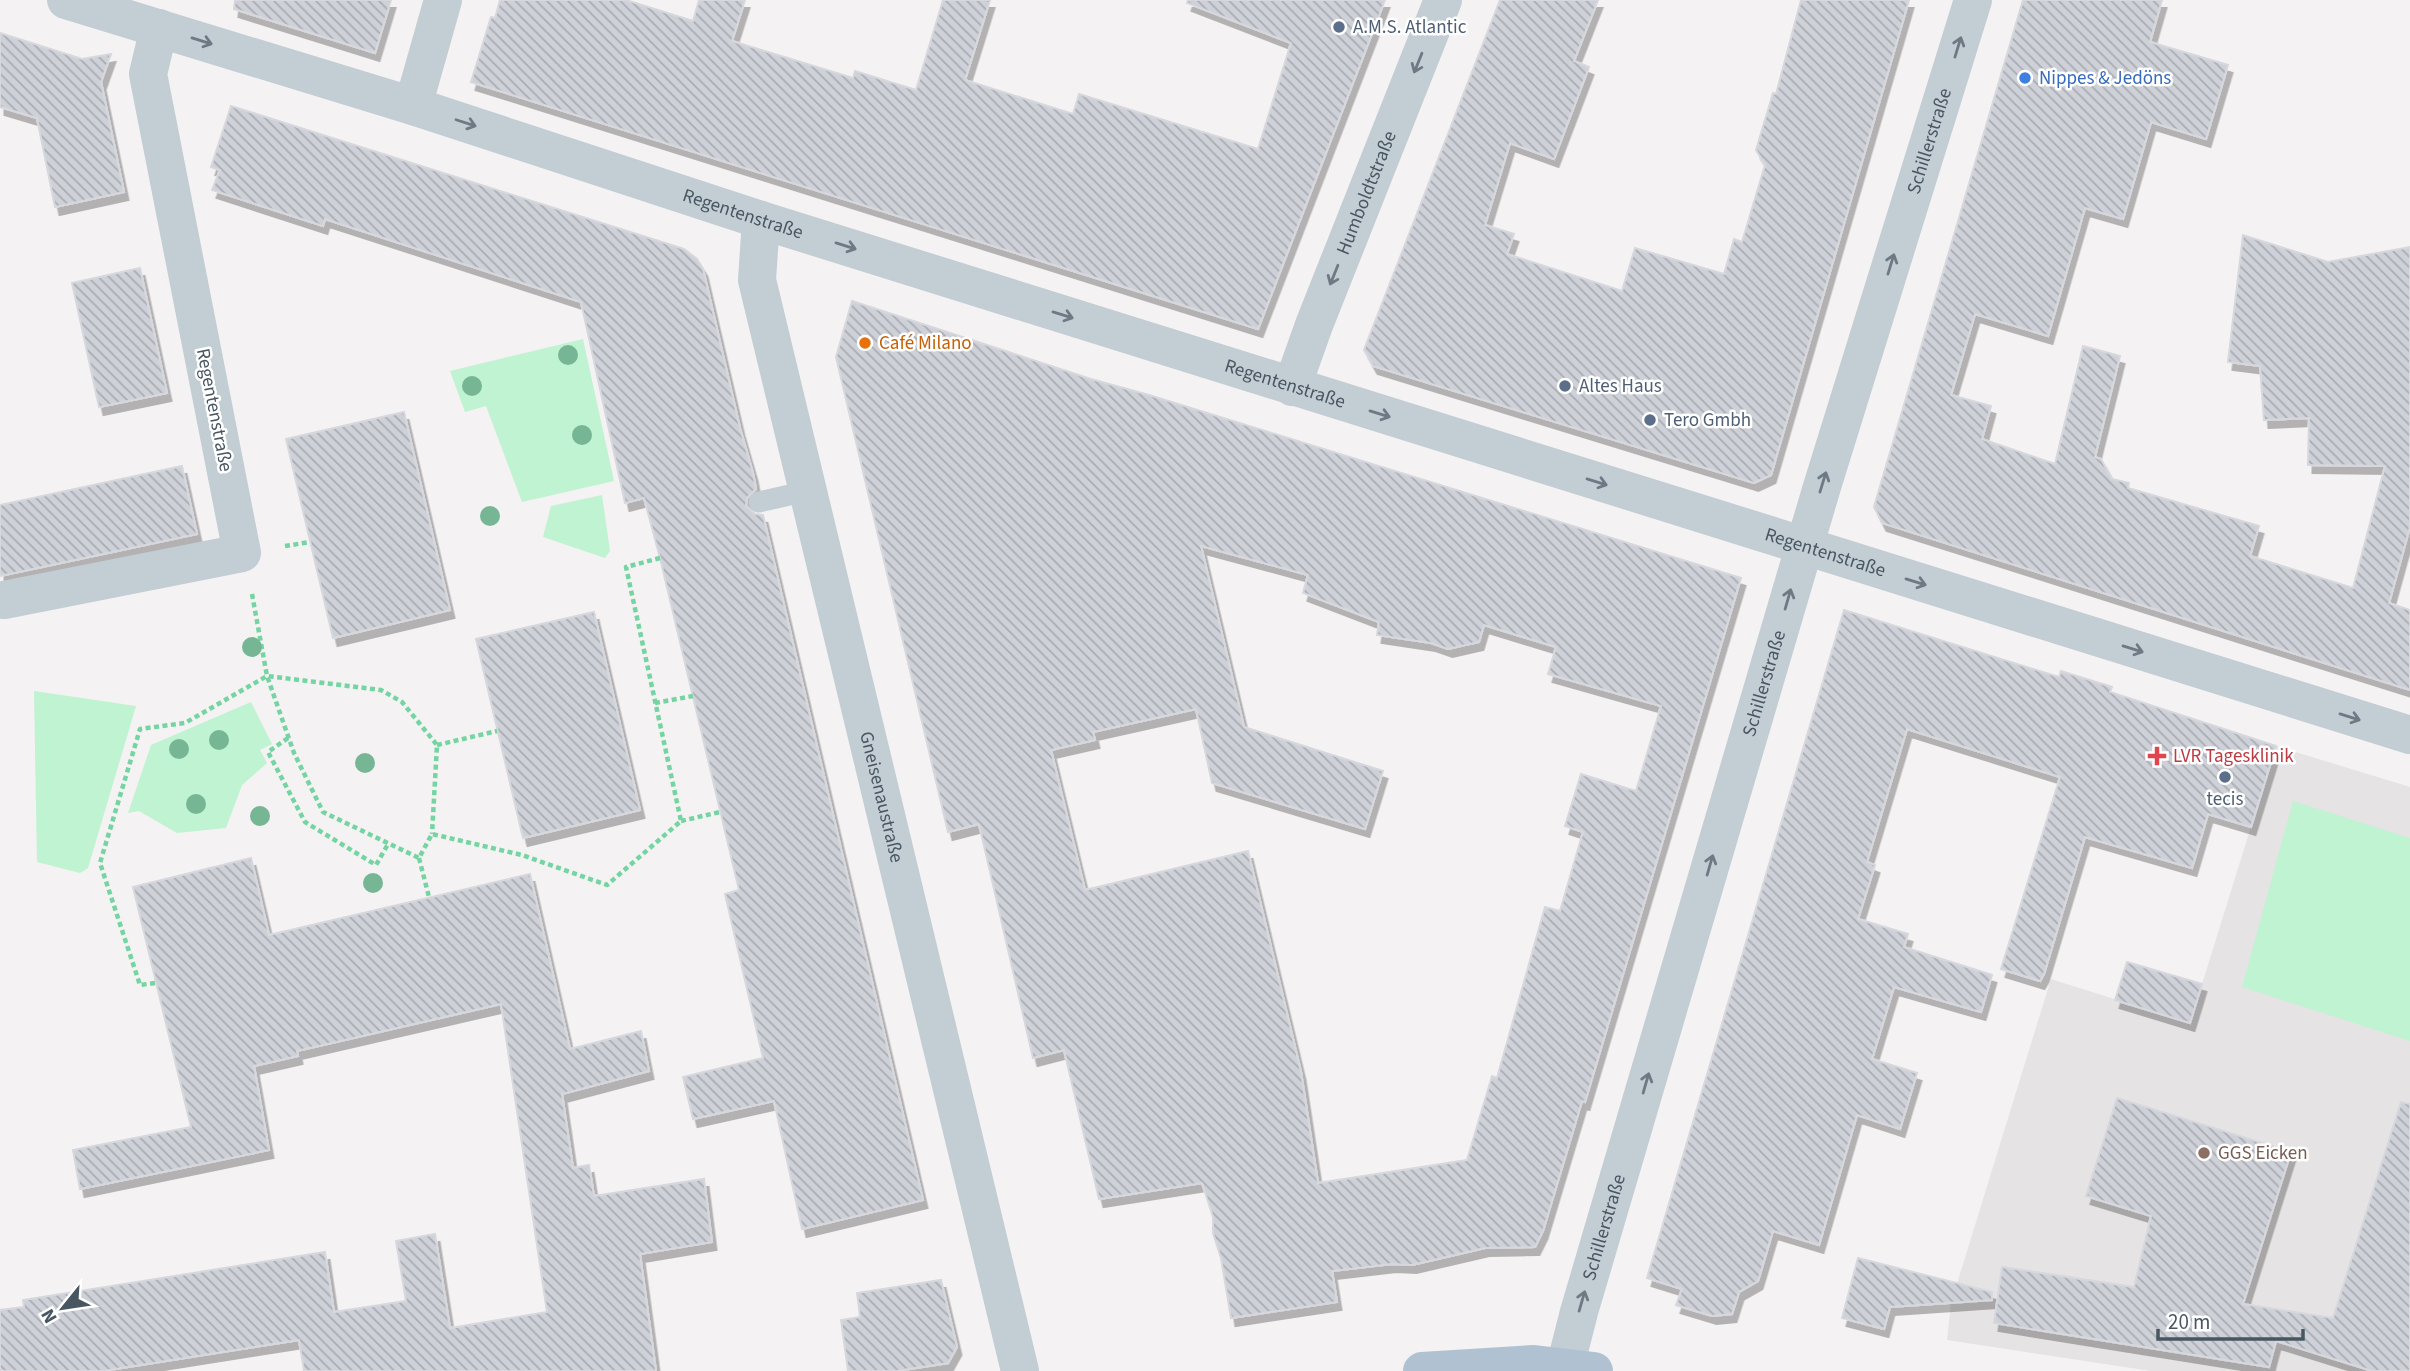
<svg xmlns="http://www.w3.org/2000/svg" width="2410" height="1371" font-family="'Source Sans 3',sans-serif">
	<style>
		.education { fill: #e5e3e4 }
		.green { fill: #bff3d2 }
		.building { fill: url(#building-back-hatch); stroke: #d6d8de; stroke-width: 2; fill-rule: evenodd; filter: url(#shadow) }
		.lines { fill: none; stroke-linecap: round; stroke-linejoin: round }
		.path { stroke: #74d4a2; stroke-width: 4.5; stroke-dasharray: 5 3.5; stroke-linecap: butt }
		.service { stroke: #c2cdd4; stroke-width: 21 }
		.minor { stroke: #c2cdd4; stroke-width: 38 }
		.primary { stroke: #b0c2d2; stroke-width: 38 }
		.tree { fill: #77b694 }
		.oneway { stroke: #6d7a84 }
		.service-dot { fill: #5c6f8a; stroke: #fff; stroke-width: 2.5 }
		.shop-dot { fill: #3f7fe0; stroke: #fff; stroke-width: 2.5 }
		.food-dot { fill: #e8710a; stroke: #fff; stroke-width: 2.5 }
		.health-dot { fill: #e0444e; stroke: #fff; stroke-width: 2.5 }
		.education-dot { fill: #8d6e63; stroke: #fff; stroke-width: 2.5 }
		.labels { text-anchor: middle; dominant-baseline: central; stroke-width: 5; stroke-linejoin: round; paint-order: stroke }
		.service-label { font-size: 19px; fill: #4e5e75; stroke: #fff; text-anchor: start }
		.shop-label { font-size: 19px; fill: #366cbe; stroke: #fff; text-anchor: start }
		.street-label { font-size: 19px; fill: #485661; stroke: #fff }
		.food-label { font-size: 19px; fill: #c56008; stroke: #fff; text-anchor: start }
		.health-label { font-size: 19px; fill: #be3a42; stroke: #fff; text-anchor: start }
		.education-label { font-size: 19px; fill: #785e54; stroke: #fff; text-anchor: start }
	</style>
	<defs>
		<pattern id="building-back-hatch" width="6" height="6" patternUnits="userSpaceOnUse" patternTransform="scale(1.75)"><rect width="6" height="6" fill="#ced1d7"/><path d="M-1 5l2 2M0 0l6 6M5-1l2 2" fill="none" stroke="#a9acb2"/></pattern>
		<filter id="shadow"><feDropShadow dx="4.5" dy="8" stdDeviation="0" flood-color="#0004"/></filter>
	</defs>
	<rect width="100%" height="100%" fill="#f4f2f2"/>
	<path class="education" d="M 2276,746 L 2410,787 L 2410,1371 L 2151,1371 L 1947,1340 L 1951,1303 L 2051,979 L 2190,1023 Z"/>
	<g class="green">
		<path d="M 583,339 L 614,481 L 522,502 L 486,406 L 465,412 L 450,371 Z"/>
		<path d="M 602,495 L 610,551 L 605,558 L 543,537 L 551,506 Z"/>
		<path d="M 34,691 L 136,706 L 88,868 L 80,873 L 37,862 Z"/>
		<path d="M 251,702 L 272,744 L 260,750 L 267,763 L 242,785 L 226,828 L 177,833 L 139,811 L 128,813 L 151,745 Z"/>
		<path d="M 2293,801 L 2410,838 L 2410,1041 L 2242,987 Z"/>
	</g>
	<g class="building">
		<path d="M 235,0 L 391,0 L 375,53 L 234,9 Z"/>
		<path d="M 500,0 L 626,0 L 693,21 L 699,0 L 745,0 L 732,41 L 853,78 L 855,71 L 916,90 L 943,0 L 990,0 L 965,80 L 1073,114 L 1079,94 L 1258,149 L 1291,43 L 1187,3 L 1188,0 L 1385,0 L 1258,329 L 471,82 L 491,17 L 495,18 Z"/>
		<path d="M 1500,0 L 1598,0 L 1574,61 L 1589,67 L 1554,159 L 1510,143 L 1485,225 L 1514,234 L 1507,254 L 1622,291 L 1635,248 L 1724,274 L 1734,239 L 1742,242 L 1765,165 L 1756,150 L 1773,93 L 1776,94 L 1801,0 L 1909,0 L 1771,475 L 1754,483 L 1373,366 L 1364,350 Z"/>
		<path d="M 2023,0 L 2162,0 L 2150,42 L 2228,65 L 2206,139 L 2151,122 L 2123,219 L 2085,208 L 2048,336 L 1975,314 L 1951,395 L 1991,406 L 1982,439 L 2055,464 L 2083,346 L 2120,356 L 2095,457 L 2101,459 L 2112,479 L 2129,483 L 2128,488 L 2259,526 L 2250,556 L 2353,588 L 2385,466 L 2308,465 L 2309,418 L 2264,420 L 2260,366 L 2228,362 L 2243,235 L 2328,262 L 2410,247 L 2410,527 L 2389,603 L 2410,610 L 2410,690 L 1882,523 L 1874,507 Z"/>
		<path d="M 0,33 L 82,59 L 111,54 L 101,82 L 124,192 L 55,207 L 37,118 L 0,107 Z"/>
		<path d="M 231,106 L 684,249 L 697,259 L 703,269 L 740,428 L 753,473 L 756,489 L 747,498 L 746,506 L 755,514 L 763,515 L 767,532 L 923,1200 L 802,1229 L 774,1101 L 693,1119 L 683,1077 L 763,1058 L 725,894 L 739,890 L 660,558 L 644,498 L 625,503 L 581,302 L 325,219 L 323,226 L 212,190 L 220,170 L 211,167 Z"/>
		<path d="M 140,268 L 167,393 L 99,407 L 72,283 Z"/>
		<path d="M 852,301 L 1091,379 L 1149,395 L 1741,578 L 1585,1102 L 1582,1101 L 1543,1231 L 1535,1247 L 1485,1248 L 1412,1265 L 1392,1264 L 1332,1271 L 1337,1302 L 1231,1318 L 1221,1258 L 1213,1233 L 1213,1217 L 1202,1183 L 1099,1199 L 1064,1050 L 1033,1058 L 979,824 L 948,832 L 836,357 ZM 1201,546 L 1308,575 L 1303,593 L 1379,622 L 1377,635 L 1431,643 L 1448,649 L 1479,642 L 1484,625 L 1556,647 L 1548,674 L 1661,706 L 1636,791 L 1581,774 L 1565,826 L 1583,832 L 1560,911 L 1545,907 L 1497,1078 L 1492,1076 L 1467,1160 L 1318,1183 L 1301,1072 L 1248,851 L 1085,890 L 1051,750 L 1095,740 L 1093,732 L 1196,709 L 1212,783 L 1365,829 L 1383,771 L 1244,727 Z"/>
		<path d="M 404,412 L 450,610 L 333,638 L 286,439 Z"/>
		<path d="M 182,466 L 197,534 L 0,576 L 0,505 Z"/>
		<path d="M 1844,610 L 2059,677 L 2061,671 L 2112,687 L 2110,692 L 2276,746 L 2251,827 L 2208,814 L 2192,868 L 2085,837 L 2044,974 L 2040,981 L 2001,969 L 2060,777 L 1907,729 L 1867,862 L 1875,865 L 1858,919 L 1908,934 L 1904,947 L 1992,975 L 1981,1012 L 1894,987 L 1872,1059 L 1917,1073 L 1900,1129 L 1857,1115 L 1819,1245 L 1773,1231 L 1758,1281 L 1739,1292 L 1732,1314 L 1712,1316 L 1676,1305 L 1682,1289 L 1647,1278 Z"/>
		<path d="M 594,612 L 640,810 L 523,838 L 476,639 Z"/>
		<path d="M 251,858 L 269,935 L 530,874 L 570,1049 L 641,1031 L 649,1071 L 562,1094 L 573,1168 L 589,1165 L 594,1196 L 704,1179 L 712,1242 L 640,1254 L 656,1371 L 304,1371 L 299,1340 L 103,1371 L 0,1371 L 0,1310 L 24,1307 L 23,1300 L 325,1252 L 334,1312 L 406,1301 L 396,1241 L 435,1234 L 450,1328 L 547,1312 L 501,1004 L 297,1051 L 298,1056 L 254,1066 L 269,1150 L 80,1189 L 73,1150 L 191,1127 L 133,887 Z"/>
		<path d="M 2127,962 L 2202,984 L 2190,1023 L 2115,1000 Z"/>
		<path d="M 2117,1098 L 2291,1152 L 2243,1304 L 2333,1318 L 2401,1102 L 2410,1104 L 2410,1371 L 2372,1371 L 2276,1341 L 2269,1367 L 1994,1323 L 2002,1267 L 2134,1287 L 2151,1216 L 2086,1196 Z"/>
		<path d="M 1858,1258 L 1992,1292 L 1992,1300 L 1890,1307 L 1884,1329 L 1842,1318 Z"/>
		<path d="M 941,1280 L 957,1347 L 948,1363 L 897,1371 L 848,1371 L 841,1320 L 860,1317 L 857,1293 Z"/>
	</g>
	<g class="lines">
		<g class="path">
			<path d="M 285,546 L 310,542"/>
			<path d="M 252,594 L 267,676 L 294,753 L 323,812 L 419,858 L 432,834 L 522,855 L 607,885 L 681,821 L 626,567 L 660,558"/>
			<path d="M 655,703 L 693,696"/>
			<path d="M 288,738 L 268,752 L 305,822 L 376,865 L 388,844"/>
			<path d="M 437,745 L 497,731"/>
			<path d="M 681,821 L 720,812"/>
			<path d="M 419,858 L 429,897"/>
			<path d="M 155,983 L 140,985 L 100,863 L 140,729 L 185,723 L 267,676 L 381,690 L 402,702 L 437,745 L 432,834"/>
		</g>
		<path class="service" d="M 759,502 L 807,491"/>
		<g class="minor">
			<path id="s1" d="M 66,0 L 413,106 L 761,220 L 2410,735"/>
			<path d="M 413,106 L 443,0"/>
			<path id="s2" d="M 761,220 L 757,280 L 1020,1371"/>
			<path id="s3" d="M 1292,387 L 1314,325 L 1443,0"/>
			<path d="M 4,600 L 242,553 L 148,74 L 159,28"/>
			<path id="s4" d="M 1565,1367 L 1579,1312 L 1821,490 L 1973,0"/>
		</g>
		<path class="primary" d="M 1422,1371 L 1534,1364 L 1594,1371"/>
	</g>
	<g class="tree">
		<circle cx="568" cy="355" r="10"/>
		<circle cx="472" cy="386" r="10"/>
		<circle cx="582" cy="435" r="10"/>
		<circle cx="490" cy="516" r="10"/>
		<circle cx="252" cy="647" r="10"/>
		<circle cx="219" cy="740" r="10"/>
		<circle cx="179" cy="749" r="10"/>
		<circle cx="365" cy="763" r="10"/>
		<circle cx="196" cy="804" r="10"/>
		<circle cx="260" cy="816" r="10"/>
		<circle cx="373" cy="883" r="10"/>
	</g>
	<defs><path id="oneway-shaft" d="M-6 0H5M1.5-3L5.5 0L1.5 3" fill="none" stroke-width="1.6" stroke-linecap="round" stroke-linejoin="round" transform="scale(1.75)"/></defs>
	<g class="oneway">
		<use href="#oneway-shaft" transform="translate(202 41) rotate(17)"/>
		<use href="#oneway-shaft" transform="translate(1958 47) rotate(-73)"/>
		<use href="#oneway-shaft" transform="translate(1418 63) rotate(112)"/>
		<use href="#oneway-shaft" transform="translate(466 123) rotate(18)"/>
		<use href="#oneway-shaft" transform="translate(846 246) rotate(17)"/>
		<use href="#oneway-shaft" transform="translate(1891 264) rotate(-73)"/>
		<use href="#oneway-shaft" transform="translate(1334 275) rotate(112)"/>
		<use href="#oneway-shaft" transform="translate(1063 315) rotate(17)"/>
		<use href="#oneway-shaft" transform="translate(1380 414) rotate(17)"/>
		<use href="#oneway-shaft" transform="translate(1597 482) rotate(17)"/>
		<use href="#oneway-shaft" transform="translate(1823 482) rotate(-73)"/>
		<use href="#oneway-shaft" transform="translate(1916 582) rotate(17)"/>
		<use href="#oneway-shaft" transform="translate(1788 599) rotate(-74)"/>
		<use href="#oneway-shaft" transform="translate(2133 649) rotate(17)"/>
		<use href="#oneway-shaft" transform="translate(2350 717) rotate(17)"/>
		<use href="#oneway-shaft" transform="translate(1710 865) rotate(-74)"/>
		<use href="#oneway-shaft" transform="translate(1646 1083) rotate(-74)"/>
		<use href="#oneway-shaft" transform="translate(1582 1301) rotate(-74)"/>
	</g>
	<g class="service-dot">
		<circle cx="1339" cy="27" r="7"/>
		<circle cx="1565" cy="386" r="7"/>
		<circle cx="1650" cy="420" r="7"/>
		<circle cx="2225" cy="777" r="7"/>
	</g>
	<circle class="shop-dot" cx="2025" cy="78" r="7"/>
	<circle class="food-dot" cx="865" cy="343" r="7"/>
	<path class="health-dot" d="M2153.5 745.5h7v7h7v7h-7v7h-7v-7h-7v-7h7z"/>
	<circle class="education-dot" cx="2204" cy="1153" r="7"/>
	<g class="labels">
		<g class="service-label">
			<text x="1353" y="27">A.M.S. Atlantic</text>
			<text x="1579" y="386">Altes Haus</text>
			<text x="1664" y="420">Tero Gmbh</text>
			<text x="2225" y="799" text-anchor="middle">tecis</text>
		</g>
		<g class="shop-label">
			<text x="2039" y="78">Nippes &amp; Jedöns</text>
		</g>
		<g class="street-label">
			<text stroke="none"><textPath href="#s4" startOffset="1279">Schillerstraße</textPath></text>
			<text stroke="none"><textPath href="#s3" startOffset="208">Humboldtstraße</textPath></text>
			<text stroke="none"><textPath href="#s1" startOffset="710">Regentenstraße</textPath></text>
			<text stroke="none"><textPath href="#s1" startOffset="1278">Regentenstraße</textPath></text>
			<text transform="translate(214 410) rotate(79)">Regentenstraße</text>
			<text stroke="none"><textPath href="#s1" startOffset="1844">Regentenstraße</textPath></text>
			<text stroke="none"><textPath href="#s4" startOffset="712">Schillerstraße</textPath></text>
			<text stroke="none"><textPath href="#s2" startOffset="592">Gneisenaustraße</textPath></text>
			<text stroke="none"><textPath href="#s4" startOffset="145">Schillerstraße</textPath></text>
		</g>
		<g class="food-label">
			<text x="879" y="343">Café Milano</text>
		</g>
		<g class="health-label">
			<text x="2173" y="756">LVR Tagesklinik</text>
		</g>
		<g class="education-label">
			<text x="2218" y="1153">GGS Eicken</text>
		</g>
	</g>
	<g transform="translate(63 1308) rotate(240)" stroke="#ffffff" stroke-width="5" paint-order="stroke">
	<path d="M0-5L12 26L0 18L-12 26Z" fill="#485661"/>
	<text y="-10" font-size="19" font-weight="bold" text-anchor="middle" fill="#485661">N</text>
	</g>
	<path d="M2158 1329v10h145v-10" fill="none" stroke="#485661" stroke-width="3.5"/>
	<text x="2168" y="1329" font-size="21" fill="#485661" stroke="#ffffff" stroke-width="5" paint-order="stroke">20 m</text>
</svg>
